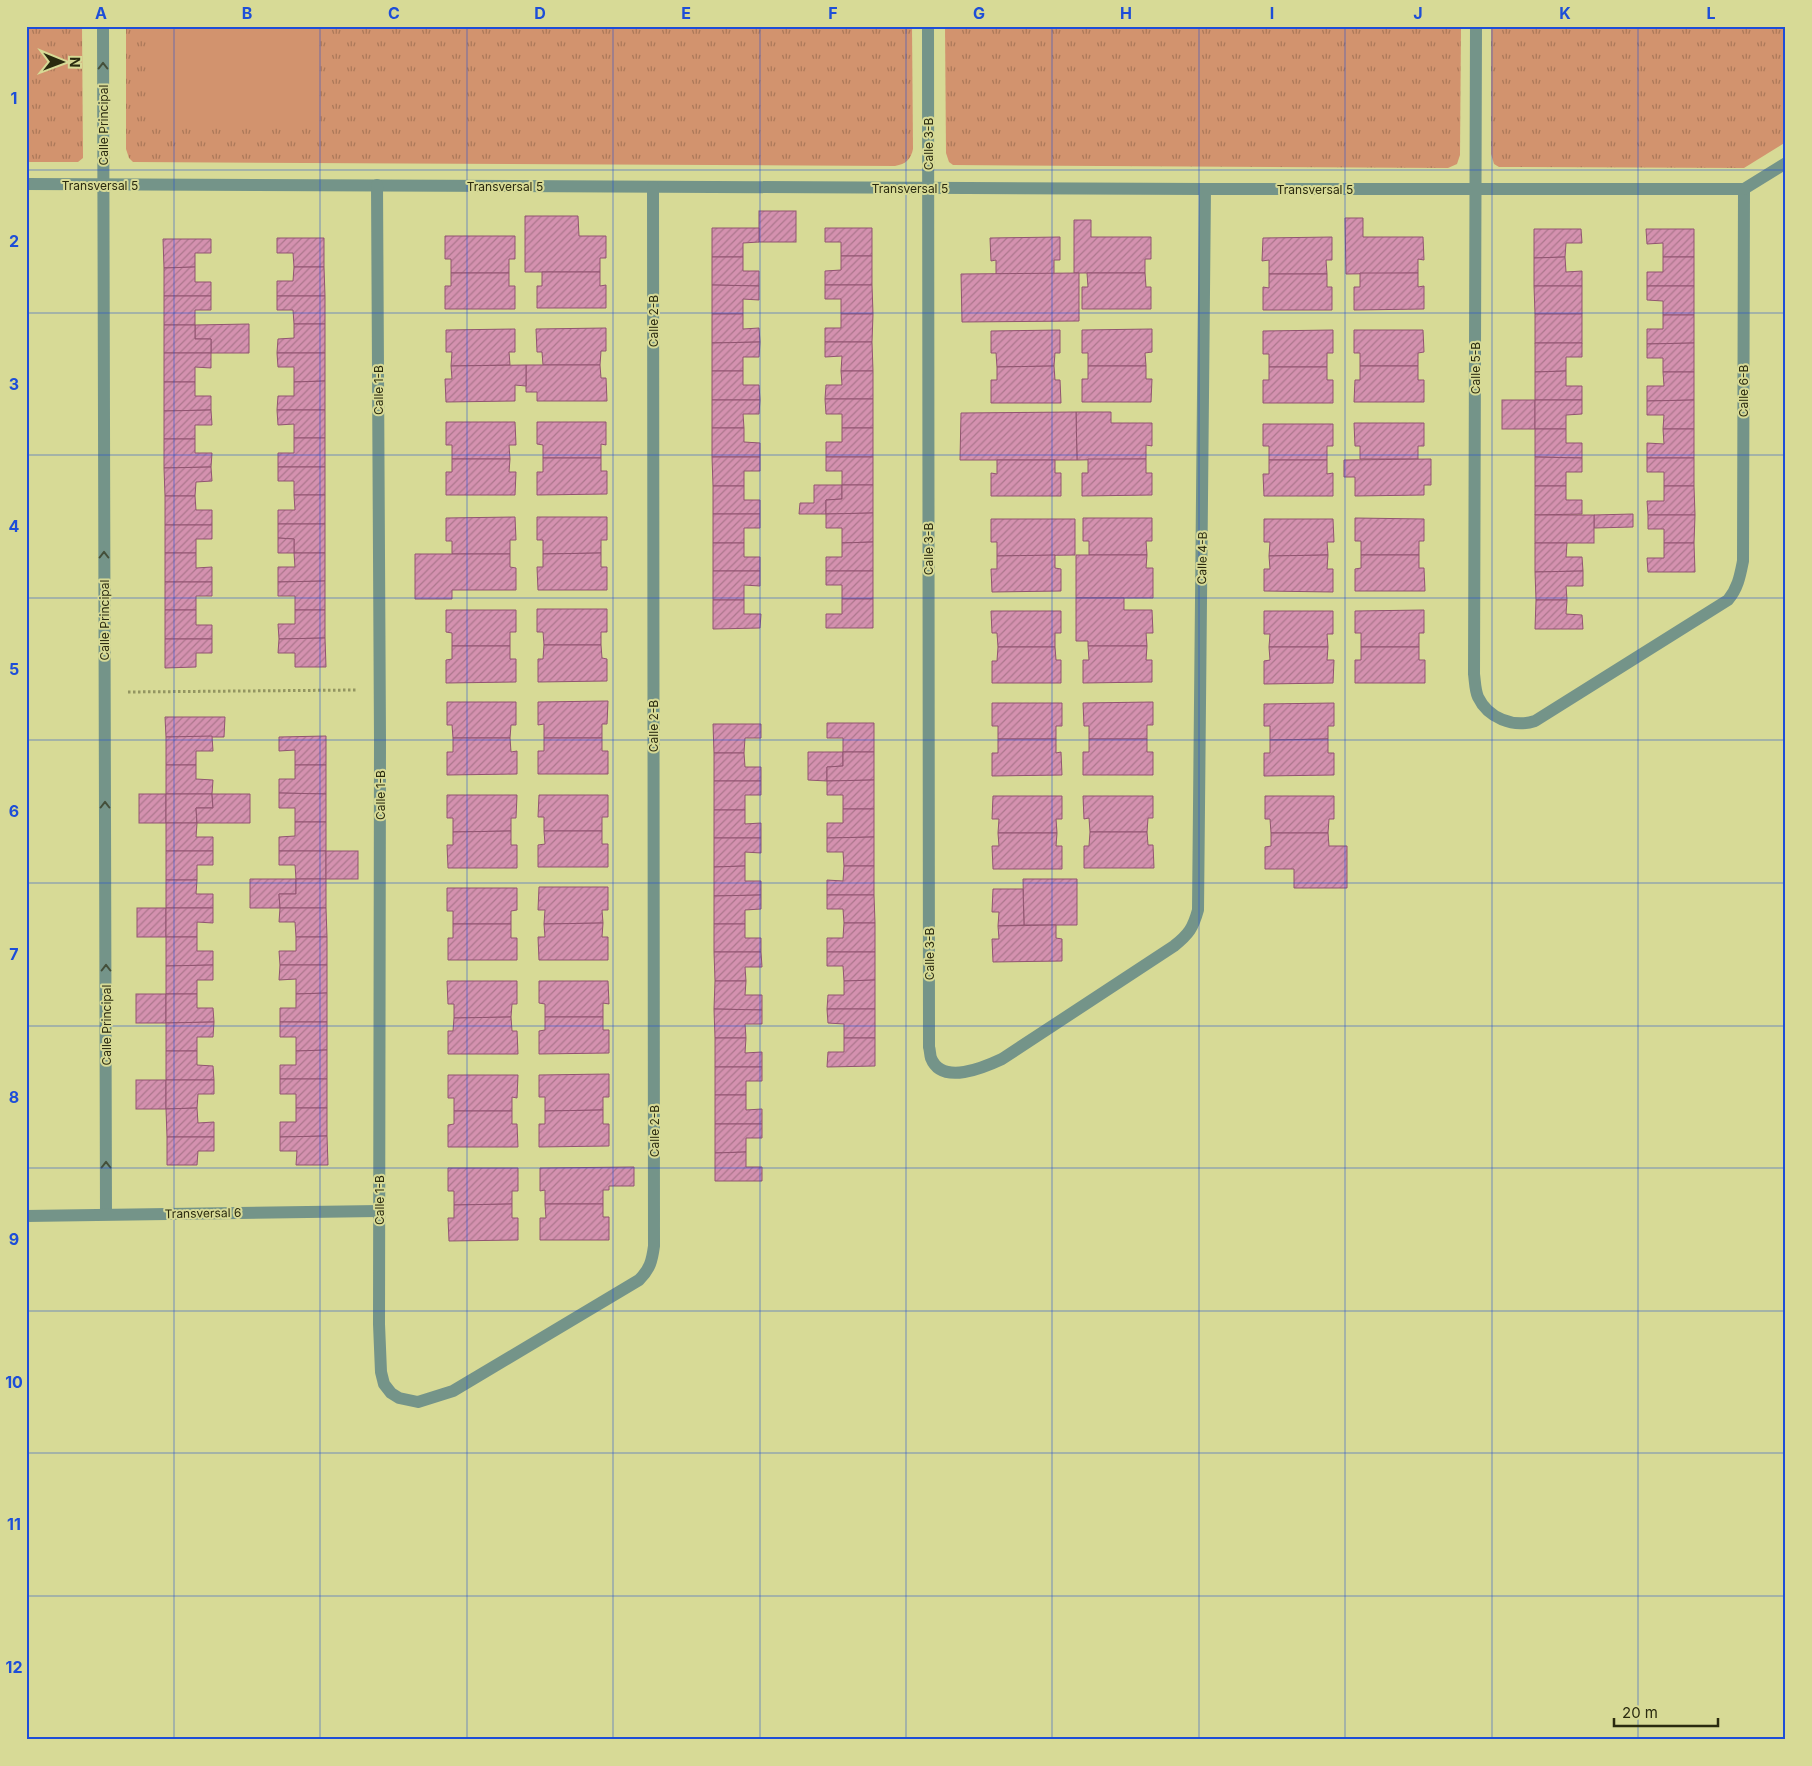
<svg xmlns="http://www.w3.org/2000/svg" width="1812" height="1766" font-family="Inter,sans-serif">
	<style>
		.grass { fill: url(#grass-tufts) }
		.garden { fill: #d2936e }
		.building { fill: url(#building-hatch); stroke: #915571 }
		.lines { fill: none; stroke-linecap: round; stroke-linejoin: round }
		.path { stroke: #939561; stroke-width: 3; stroke-dasharray: 2.5 2.5; stroke-linecap: butt }
		.minor { stroke: #749489; stroke-width: 12 }
		.oneway { stroke: #444f3a }
		.grid { fill: none; stroke: #1d4ed8; stroke-width: 1; stroke-opacity: 0.55 }
		.labels { text-anchor: middle; dominant-baseline: central; stroke-width: 4; stroke-linejoin: round; paint-order: stroke }
		.street-label { font-size: 12px; fill: #2a2a0f; stroke: #d7da96 }
		.neatline { fill: none; stroke: #1d4ed8; stroke-width: 2 }
		.grid-label { font-size: 16px; text-anchor: middle; font-weight: bold; fill: #1d4ed8 }
	</style>
	<defs>
		<pattern id="grass-tufts" width="24" height="20" patternUnits="userSpaceOnUse" patternTransform="scale(1.25)"><rect width="24" height="20" fill="#d2936e"/><path d="M3 7l-1-3M5 7V3M7 7l1-3M15 17l-1-3M17 17v-4M19 17l1-3" fill="none" stroke="#ab7859"/></pattern>
		<pattern id="building-hatch" width="6" height="6" patternUnits="userSpaceOnUse" patternTransform="scale(1.25)"><rect width="6" height="6" fill="#d491af"/><path d="M-1 1l2-2M0 6l6-6M5 7l2-2" fill="none" stroke="#ac778d"/></pattern>
	</defs>
	<rect width="100%" height="100%" fill="#d7da96"/>
	<g class="grass">
		<path d="M 26,26 L 82,26 L 83,158 L 78,162 L 26,162 Z"/>
		<path d="M 126,26 L 912,26 L 913,149 C 911,159 906,164 895,166 L 133,162 L 129,158 L 126,149 Z"/>
		<path d="M 945,26 L 1461,26 L 1460,155 L 1457,164 L 1448,168 L 953,165 L 949,162 L 946,153 Z"/>
		<path d="M 1491,26 L 1786,26 L 1786,142 L 1744,168 L 1499,167 L 1494,164 L 1491,154 Z"/>
	</g>
	<rect class="garden" x="146" y="26" width="173" height="100"/>
	<g class="building">
		<rect x="759" y="211" width="37" height="31"/>
		<path d="M 525,216 L 578,216 L 579,236 L 606,236 L 606,258 L 600,258 L 600,272 L 525,272 Z"/>
		<path d="M 1345,218 L 1363,218 L 1363,237 L 1423,237 L 1424,260 L 1418,259 L 1418,273 L 1346,274 Z"/>
		<path d="M 1074,220 L 1091,220 L 1091,237 L 1151,237 L 1151,259 L 1145,259 L 1145,273 L 1074,273 Z"/>
		<path d="M 712,228 L 759,228 L 759,242 L 743,243 L 743,257 L 712,257 Z"/>
		<path d="M 825,228 L 872,228 L 872,256 L 841,256 L 841,242 L 825,242 Z"/>
		<path d="M 1534,229 L 1581,229 L 1582,243 L 1566,243 L 1565,257 L 1534,258 Z"/>
		<path d="M 1646,229 L 1694,229 L 1694,257 L 1663,257 L 1663,243 L 1647,244 Z"/>
		<path d="M 445,236 L 515,236 L 515,259 L 509,259 L 509,273 L 451,273 L 451,259 L 445,259 Z"/>
		<path d="M 1060,237 L 1060,260 L 1054,260 L 1054,274 L 996,274 L 996,260 L 991,261 L 990,238 Z"/>
		<path d="M 1332,237 L 1332,260 L 1326,260 L 1327,274 L 1269,274 L 1269,260 L 1262,261 L 1263,238 Z"/>
		<path d="M 277,238 L 324,238 L 324,267 L 294,267 L 293,253 L 277,253 Z"/>
		<path d="M 163,239 L 211,239 L 211,253 L 195,253 L 195,267 L 164,268 Z"/>
		<path d="M 841,256 L 872,256 L 872,285 L 825,285 L 825,271 L 841,270 Z"/>
		<path d="M 712,257 L 743,257 L 743,271 L 759,271 L 759,286 L 712,285 Z"/>
		<path d="M 1565,257 L 1566,272 L 1582,271 L 1582,286 L 1534,286 L 1534,258 Z"/>
		<path d="M 1663,257 L 1694,257 L 1694,286 L 1647,286 L 1647,272 L 1663,272 Z"/>
		<path d="M 195,267 L 195,282 L 211,282 L 211,296 L 164,296 L 164,268 Z"/>
		<path d="M 294,267 L 324,267 L 325,296 L 277,296 L 277,281 L 293,281 Z"/>
		<path d="M 542,272 L 600,272 L 600,286 L 606,285 L 606,308 L 537,308 L 537,286 L 542,286 Z"/>
		<path d="M 451,273 L 509,273 L 509,286 L 515,286 L 515,309 L 445,309 L 445,286 L 451,286 Z"/>
		<path d="M 1079,273 L 1079,321 L 962,322 L 961,274 Z"/>
		<path d="M 1087,273 L 1145,273 L 1146,287 L 1151,287 L 1151,309 L 1082,309 L 1082,287 L 1088,287 Z"/>
		<path d="M 1360,273 L 1418,273 L 1418,287 L 1424,286 L 1424,309 L 1354,310 L 1354,287 L 1360,287 Z"/>
		<path d="M 1269,274 L 1327,274 L 1327,287 L 1332,287 L 1332,310 L 1263,310 L 1263,287 L 1269,288 Z"/>
		<path d="M 712,285 L 759,286 L 759,300 L 743,299 L 743,314 L 712,314 Z"/>
		<path d="M 825,285 L 872,285 L 873,314 L 841,314 L 841,299 L 825,299 Z"/>
		<path d="M 1534,286 L 1582,286 L 1582,314 L 1535,314 Z"/>
		<path d="M 1647,286 L 1694,286 L 1694,315 L 1663,315 L 1663,301 L 1647,300 Z"/>
		<path d="M 164,296 L 211,296 L 211,310 L 195,310 L 195,325 L 164,325 Z"/>
		<path d="M 277,296 L 325,296 L 325,324 L 294,324 L 293,310 L 277,310 Z"/>
		<path d="M 712,314 L 743,314 L 743,329 L 759,328 L 760,342 L 712,343 Z"/>
		<path d="M 841,314 L 873,314 L 872,342 L 825,342 L 825,328 L 841,328 Z"/>
		<rect x="1535" y="314" width="47" height="29"/>
		<path d="M 1663,315 L 1694,315 L 1694,343 L 1647,344 L 1647,329 L 1663,329 Z"/>
		<path d="M 249,324 L 249,353 L 211,353 L 211,339 L 195,339 L 195,325 Z"/>
		<path d="M 294,324 L 325,324 L 325,353 L 277,353 L 278,339 L 294,338 Z"/>
		<path d="M 164,325 L 195,325 L 195,339 L 211,339 L 211,353 L 164,353 Z"/>
		<path d="M 606,328 L 606,351 L 601,351 L 600,365 L 543,365 L 542,352 L 537,352 L 536,329 Z"/>
		<path d="M 515,329 L 515,352 L 509,352 L 510,365 L 451,366 L 452,352 L 446,352 L 446,330 Z"/>
		<path d="M 1152,329 L 1152,352 L 1145,353 L 1146,366 L 1088,366 L 1088,353 L 1082,353 L 1082,330 Z"/>
		<path d="M 1060,330 L 1060,353 L 1055,353 L 1054,366 L 997,367 L 996,353 L 991,353 L 991,331 Z"/>
		<path d="M 1333,330 L 1333,353 L 1327,353 L 1327,367 L 1269,367 L 1269,354 L 1263,354 L 1263,331 Z"/>
		<path d="M 1354,330 L 1423,330 L 1424,352 L 1418,353 L 1418,366 L 1360,366 L 1360,353 L 1354,353 Z"/>
		<path d="M 760,342 L 759,357 L 743,357 L 743,371 L 712,371 L 712,343 Z"/>
		<path d="M 825,342 L 872,342 L 873,371 L 841,371 L 842,356 L 825,357 Z"/>
		<path d="M 1535,343 L 1582,343 L 1582,357 L 1566,357 L 1566,371 L 1535,372 Z"/>
		<path d="M 1694,343 L 1694,372 L 1663,372 L 1663,358 L 1647,358 L 1647,344 Z"/>
		<path d="M 164,353 L 211,353 L 211,368 L 195,367 L 195,382 L 164,382 Z"/>
		<path d="M 277,353 L 325,353 L 325,381 L 294,382 L 294,367 L 278,367 Z"/>
		<path d="M 526,365 L 600,365 L 601,378 L 606,378 L 607,401 L 537,401 L 537,392 L 526,392 Z"/>
		<path d="M 526,365 L 526,386 L 515,385 L 515,401 L 446,402 L 445,379 L 452,379 L 451,366 Z"/>
		<path d="M 1054,366 L 1055,380 L 1060,380 L 1061,403 L 991,403 L 991,380 L 997,380 L 997,367 Z"/>
		<path d="M 1088,366 L 1146,366 L 1146,379 L 1152,379 L 1151,402 L 1082,402 L 1082,379 L 1088,379 Z"/>
		<path d="M 1360,366 L 1418,366 L 1418,380 L 1424,380 L 1424,402 L 1354,402 L 1355,380 L 1360,380 Z"/>
		<path d="M 1269,367 L 1327,367 L 1327,380 L 1333,380 L 1333,403 L 1263,403 L 1263,380 L 1269,380 Z"/>
		<path d="M 712,371 L 743,371 L 743,385 L 759,385 L 760,400 L 712,400 Z"/>
		<path d="M 841,371 L 873,371 L 873,399 L 825,399 L 826,385 L 842,385 Z"/>
		<path d="M 1566,371 L 1566,386 L 1582,386 L 1582,400 L 1535,400 L 1535,372 Z"/>
		<path d="M 1663,372 L 1694,372 L 1694,400 L 1647,401 L 1647,386 L 1664,386 Z"/>
		<path d="M 325,381 L 325,410 L 277,410 L 278,396 L 294,396 L 294,382 Z"/>
		<path d="M 164,382 L 195,382 L 195,396 L 211,396 L 211,410 L 164,411 Z"/>
		<path d="M 825,399 L 873,399 L 873,428 L 842,428 L 842,414 L 826,414 Z"/>
		<path d="M 712,400 L 760,400 L 759,414 L 743,414 L 744,428 L 712,428 Z"/>
		<rect x="1502" y="400" width="33" height="29"/>
		<path d="M 1535,400 L 1582,400 L 1582,414 L 1566,415 L 1566,429 L 1535,429 Z"/>
		<path d="M 1694,400 L 1694,429 L 1663,429 L 1664,415 L 1647,415 L 1647,401 Z"/>
		<path d="M 211,410 L 212,425 L 195,425 L 195,439 L 164,439 L 164,411 Z"/>
		<path d="M 277,410 L 325,410 L 325,438 L 294,438 L 294,424 L 278,425 Z"/>
		<path d="M 1076,412 L 1111,412 L 1111,423 L 1152,423 L 1152,446 L 1146,445 L 1146,459 L 1077,460 Z"/>
		<path d="M 1076,412 L 1077,460 L 960,460 L 961,413 Z"/>
		<path d="M 446,422 L 515,422 L 516,445 L 509,445 L 510,459 L 452,459 L 452,445 L 446,445 Z"/>
		<path d="M 537,422 L 606,422 L 606,445 L 601,444 L 601,458 L 543,458 L 543,445 L 537,444 Z"/>
		<path d="M 1354,423 L 1424,423 L 1424,446 L 1418,446 L 1418,459 L 1360,459 L 1360,446 L 1355,446 Z"/>
		<path d="M 1263,424 L 1333,424 L 1333,446 L 1327,446 L 1327,460 L 1269,460 L 1269,446 L 1263,446 Z"/>
		<path d="M 712,428 L 744,428 L 744,442 L 760,443 L 760,457 L 712,457 Z"/>
		<path d="M 842,428 L 873,428 L 873,457 L 826,457 L 826,442 L 842,442 Z"/>
		<path d="M 1535,429 L 1566,429 L 1566,443 L 1582,443 L 1582,458 L 1535,457 Z"/>
		<path d="M 1663,429 L 1694,429 L 1694,458 L 1647,458 L 1647,443 L 1664,444 Z"/>
		<path d="M 294,438 L 325,438 L 325,467 L 278,467 L 278,453 L 294,453 Z"/>
		<path d="M 164,439 L 195,439 L 195,453 L 212,453 L 211,467 L 164,468 Z"/>
		<path d="M 712,457 L 760,457 L 760,471 L 744,471 L 744,486 L 713,486 Z"/>
		<path d="M 826,457 L 873,457 L 873,485 L 842,485 L 842,471 L 826,471 Z"/>
		<path d="M 1535,457 L 1582,458 L 1582,472 L 1566,472 L 1566,486 L 1535,486 Z"/>
		<path d="M 543,458 L 601,458 L 601,471 L 607,471 L 607,494 L 537,495 L 537,472 L 543,472 Z"/>
		<path d="M 1647,458 L 1694,458 L 1694,486 L 1664,486 L 1664,472 L 1647,472 Z"/>
		<path d="M 452,459 L 510,459 L 509,472 L 516,472 L 515,495 L 446,495 L 446,472 L 452,472 Z"/>
		<path d="M 1088,459 L 1146,459 L 1146,473 L 1152,473 L 1152,495 L 1082,496 L 1082,473 L 1088,473 Z"/>
		<path d="M 1431,459 L 1431,485 L 1424,485 L 1424,495 L 1355,496 L 1355,477 L 1344,477 L 1344,460 Z"/>
		<path d="M 997,460 L 1055,460 L 1055,473 L 1061,473 L 1061,496 L 991,496 L 991,473 L 997,474 Z"/>
		<path d="M 1269,460 L 1327,460 L 1327,474 L 1333,473 L 1333,496 L 1264,496 L 1263,474 L 1269,474 Z"/>
		<path d="M 211,467 L 212,481 L 196,482 L 195,496 L 165,496 L 164,468 Z"/>
		<path d="M 278,467 L 325,467 L 325,495 L 294,495 L 294,481 L 278,481 Z"/>
		<path d="M 814,485 L 842,485 L 842,499 L 826,500 L 826,514 L 799,514 L 800,503 L 814,503 Z"/>
		<path d="M 842,485 L 873,485 L 873,513 L 826,514 L 826,500 L 842,499 Z"/>
		<path d="M 713,486 L 744,486 L 744,500 L 760,500 L 760,514 L 713,514 Z"/>
		<path d="M 1535,486 L 1566,486 L 1566,500 L 1582,500 L 1582,514 L 1535,515 Z"/>
		<path d="M 1664,486 L 1694,486 L 1695,515 L 1648,515 L 1647,501 L 1664,501 Z"/>
		<path d="M 294,495 L 325,495 L 325,524 L 278,524 L 278,510 L 295,510 Z"/>
		<path d="M 165,496 L 195,496 L 196,510 L 212,510 L 212,525 L 165,525 Z"/>
		<path d="M 873,513 L 873,542 L 842,543 L 842,528 L 826,528 L 826,514 Z"/>
		<path d="M 713,514 L 760,514 L 760,528 L 744,528 L 744,543 L 713,543 Z"/>
		<path d="M 1633,514 L 1633,527 L 1594,528 L 1594,515 Z"/>
		<rect x="1535" y="515" width="59" height="28"/>
		<path d="M 1648,515 L 1695,515 L 1694,543 L 1664,543 L 1664,529 L 1648,529 Z"/>
		<path d="M 515,517 L 516,540 L 510,540 L 510,554 L 452,554 L 452,541 L 446,541 L 446,518 Z"/>
		<path d="M 537,517 L 607,517 L 607,540 L 601,540 L 601,553 L 543,554 L 543,540 L 537,540 Z"/>
		<path d="M 1083,518 L 1152,518 L 1152,541 L 1146,541 L 1147,555 L 1089,555 L 1089,541 L 1083,541 Z"/>
		<path d="M 1355,518 L 1424,519 L 1424,541 L 1419,541 L 1419,555 L 1361,555 L 1361,541 L 1355,541 Z"/>
		<path d="M 991,519 L 1075,519 L 1075,555 L 997,556 L 997,542 L 991,542 Z"/>
		<path d="M 1264,519 L 1333,519 L 1334,542 L 1327,542 L 1328,555 L 1269,556 L 1270,542 L 1264,542 Z"/>
		<path d="M 278,524 L 325,524 L 325,553 L 294,553 L 294,539 L 278,538 Z"/>
		<path d="M 165,525 L 212,525 L 212,539 L 196,539 L 196,553 L 165,553 Z"/>
		<path d="M 278,538 L 294,539 L 294,553 L 278,553 Z"/>
		<path d="M 873,542 L 873,571 L 826,571 L 826,557 L 842,557 L 842,543 Z"/>
		<path d="M 713,543 L 744,543 L 744,557 L 760,557 L 760,571 L 713,571 Z"/>
		<path d="M 1535,543 L 1567,543 L 1566,557 L 1582,557 L 1583,571 L 1535,572 Z"/>
		<path d="M 1664,543 L 1694,543 L 1695,572 L 1648,572 L 1647,558 L 1664,558 Z"/>
		<path d="M 165,553 L 196,553 L 196,568 L 212,567 L 212,582 L 165,582 Z"/>
		<path d="M 294,553 L 325,553 L 325,581 L 278,582 L 278,567 L 295,567 Z"/>
		<path d="M 601,553 L 601,567 L 607,567 L 607,590 L 538,590 L 537,567 L 543,567 L 543,554 Z"/>
		<path d="M 415,554 L 510,554 L 510,567 L 516,568 L 516,590 L 452,590 L 452,599 L 415,599 Z"/>
		<path d="M 1055,555 L 1055,568 L 1061,569 L 1061,591 L 992,592 L 991,569 L 997,569 L 997,556 Z"/>
		<path d="M 1076,555 L 1147,555 L 1146,568 L 1153,568 L 1153,598 L 1076,598 Z"/>
		<path d="M 1328,555 L 1327,569 L 1333,569 L 1333,592 L 1264,591 L 1264,569 L 1270,569 L 1269,556 Z"/>
		<path d="M 1361,555 L 1419,555 L 1419,568 L 1424,568 L 1425,591 L 1355,591 L 1355,569 L 1361,568 Z"/>
		<path d="M 713,571 L 760,571 L 760,586 L 744,585 L 744,600 L 713,600 Z"/>
		<path d="M 826,571 L 873,571 L 873,599 L 842,599 L 842,585 L 826,585 Z"/>
		<path d="M 1583,571 L 1583,586 L 1566,586 L 1567,600 L 1536,600 L 1535,572 Z"/>
		<path d="M 325,581 L 325,610 L 295,610 L 295,596 L 278,596 L 278,582 Z"/>
		<path d="M 165,582 L 212,582 L 212,596 L 196,596 L 196,610 L 165,610 Z"/>
		<path d="M 1076,598 L 1124,598 L 1124,610 L 1152,610 L 1153,633 L 1146,633 L 1147,646 L 1088,646 L 1088,641 L 1076,641 Z"/>
		<path d="M 842,599 L 873,599 L 873,628 L 826,628 L 826,614 L 842,614 Z"/>
		<path d="M 713,600 L 744,600 L 744,614 L 761,614 L 760,628 L 713,629 Z"/>
		<path d="M 1536,600 L 1567,600 L 1566,614 L 1582,615 L 1583,629 L 1535,629 Z"/>
		<path d="M 537,609 L 607,609 L 607,632 L 601,632 L 601,645 L 544,645 L 543,632 L 537,632 Z"/>
		<path d="M 165,610 L 196,610 L 196,625 L 212,625 L 212,639 L 165,639 Z"/>
		<path d="M 295,610 L 325,610 L 325,638 L 279,639 L 278,624 L 295,624 Z"/>
		<path d="M 446,610 L 516,610 L 516,632 L 510,632 L 510,646 L 452,646 L 452,633 L 446,632 Z"/>
		<path d="M 1424,610 L 1424,633 L 1419,633 L 1419,647 L 1361,647 L 1361,633 L 1355,633 L 1355,611 Z"/>
		<path d="M 991,611 L 1061,611 L 1061,633 L 1055,633 L 1055,647 L 998,647 L 997,633 L 992,633 Z"/>
		<path d="M 1264,611 L 1333,611 L 1333,634 L 1327,634 L 1328,647 L 1269,647 L 1270,634 L 1264,634 Z"/>
		<path d="M 325,638 L 326,667 L 295,667 L 295,653 L 278,653 L 279,639 Z"/>
		<path d="M 165,639 L 212,639 L 212,653 L 196,653 L 196,667 L 165,668 Z"/>
		<path d="M 544,645 L 601,645 L 602,658 L 607,659 L 607,681 L 538,682 L 538,659 L 543,659 Z"/>
		<path d="M 452,646 L 510,646 L 510,659 L 516,659 L 516,682 L 446,683 L 446,660 L 452,659 Z"/>
		<path d="M 1088,646 L 1147,646 L 1146,660 L 1152,660 L 1152,682 L 1083,683 L 1083,660 L 1089,660 Z"/>
		<path d="M 998,647 L 1055,647 L 1056,660 L 1061,660 L 1061,683 L 992,683 L 992,661 L 997,661 Z"/>
		<path d="M 1269,647 L 1328,647 L 1327,660 L 1334,660 L 1333,683 L 1264,684 L 1264,661 L 1270,660 Z"/>
		<path d="M 1361,647 L 1419,647 L 1419,660 L 1425,660 L 1425,683 L 1355,683 L 1355,660 L 1361,660 Z"/>
		<path d="M 608,701 L 607,724 L 602,724 L 602,738 L 544,738 L 544,724 L 538,725 L 538,702 Z"/>
		<path d="M 447,702 L 516,702 L 516,725 L 511,725 L 510,738 L 453,738 L 452,725 L 447,725 Z"/>
		<path d="M 1153,702 L 1153,725 L 1147,725 L 1147,739 L 1089,739 L 1089,726 L 1084,726 L 1083,703 Z"/>
		<path d="M 992,703 L 1062,703 L 1062,726 L 1056,726 L 1056,739 L 998,739 L 998,726 L 992,726 Z"/>
		<path d="M 1334,703 L 1334,726 L 1328,726 L 1328,739 L 1270,740 L 1270,726 L 1264,726 L 1264,704 Z"/>
		<path d="M 165,717 L 225,717 L 224,737 L 166,737 Z"/>
		<path d="M 827,723 L 874,723 L 874,752 L 843,752 L 843,738 L 827,738 Z"/>
		<path d="M 713,724 L 761,724 L 761,738 L 745,738 L 744,753 L 714,753 Z"/>
		<path d="M 212,736 L 213,751 L 196,751 L 196,765 L 166,765 L 166,737 Z"/>
		<path d="M 326,736 L 326,765 L 295,765 L 295,750 L 279,751 L 279,737 Z"/>
		<path d="M 453,738 L 510,738 L 511,752 L 517,751 L 517,774 L 447,775 L 447,752 L 453,752 Z"/>
		<path d="M 544,738 L 602,738 L 602,751 L 608,751 L 608,774 L 538,774 L 538,751 L 544,751 Z"/>
		<path d="M 998,739 L 1056,739 L 1056,753 L 1061,752 L 1062,775 L 992,776 L 992,753 L 998,753 Z"/>
		<path d="M 1089,739 L 1147,739 L 1147,752 L 1153,752 L 1153,775 L 1083,775 L 1083,752 L 1089,752 Z"/>
		<path d="M 1328,739 L 1328,753 L 1334,753 L 1334,775 L 1264,776 L 1264,753 L 1270,753 L 1270,740 Z"/>
		<path d="M 808,752 L 843,752 L 843,766 L 827,767 L 827,781 L 808,780 Z"/>
		<path d="M 843,752 L 874,752 L 874,780 L 827,781 L 827,767 L 843,766 Z"/>
		<path d="M 714,753 L 744,753 L 745,767 L 761,767 L 761,781 L 714,781 Z"/>
		<path d="M 166,765 L 196,765 L 196,779 L 213,780 L 212,794 L 166,794 Z"/>
		<path d="M 295,765 L 326,765 L 326,794 L 279,793 L 279,779 L 295,779 Z"/>
		<path d="M 874,780 L 874,809 L 843,809 L 843,795 L 827,795 L 827,781 Z"/>
		<path d="M 714,781 L 761,781 L 761,795 L 745,795 L 745,810 L 714,810 Z"/>
		<path d="M 279,793 L 326,794 L 326,822 L 295,822 L 295,808 L 279,808 Z"/>
		<rect x="139" y="794" width="27" height="29"/>
		<path d="M 166,794 L 212,794 L 213,808 L 196,808 L 197,823 L 166,823 Z"/>
		<path d="M 212,794 L 250,794 L 250,823 L 197,823 L 196,808 L 213,808 Z"/>
		<path d="M 447,795 L 517,795 L 516,818 L 511,818 L 511,831 L 453,832 L 453,818 L 447,818 Z"/>
		<path d="M 539,795 L 608,795 L 608,817 L 602,817 L 602,831 L 544,831 L 544,817 L 538,817 Z"/>
		<path d="M 993,796 L 1062,796 L 1062,819 L 1056,819 L 1057,833 L 998,833 L 999,819 L 992,819 Z"/>
		<path d="M 1083,796 L 1153,796 L 1153,818 L 1148,818 L 1147,832 L 1090,832 L 1089,818 L 1084,819 Z"/>
		<path d="M 1265,796 L 1334,796 L 1334,819 L 1329,819 L 1328,833 L 1271,833 L 1270,819 L 1265,819 Z"/>
		<path d="M 843,809 L 874,809 L 874,837 L 827,838 L 827,823 L 843,823 Z"/>
		<path d="M 714,810 L 745,810 L 745,824 L 761,823 L 761,838 L 714,838 Z"/>
		<path d="M 295,822 L 326,822 L 326,851 L 279,851 L 279,837 L 295,836 Z"/>
		<path d="M 166,823 L 197,823 L 196,837 L 213,837 L 213,851 L 166,851 Z"/>
		<path d="M 511,831 L 511,845 L 517,845 L 517,868 L 448,868 L 447,845 L 453,845 L 453,832 Z"/>
		<path d="M 544,831 L 602,831 L 602,844 L 608,844 L 608,867 L 538,867 L 538,845 L 545,844 Z"/>
		<path d="M 1090,832 L 1147,832 L 1148,845 L 1153,845 L 1154,868 L 1084,868 L 1084,846 L 1089,846 Z"/>
		<path d="M 998,833 L 1057,833 L 1056,846 L 1062,846 L 1062,869 L 993,869 L 992,846 L 999,846 Z"/>
		<path d="M 1271,833 L 1328,833 L 1329,846 L 1347,846 L 1347,888 L 1294,888 L 1294,869 L 1265,869 L 1265,847 L 1271,846 Z"/>
		<path d="M 874,837 L 874,866 L 844,866 L 843,852 L 827,852 L 827,838 Z"/>
		<path d="M 714,838 L 761,838 L 761,853 L 745,852 L 745,866 L 714,867 Z"/>
		<path d="M 166,851 L 213,851 L 213,865 L 197,865 L 197,880 L 166,880 Z"/>
		<path d="M 279,851 L 326,851 L 326,879 L 296,879 L 295,865 L 279,865 Z"/>
		<rect x="326" y="851" width="32" height="28"/>
		<path d="M 745,866 L 745,881 L 761,881 L 761,895 L 714,896 L 714,867 Z"/>
		<path d="M 844,866 L 874,866 L 874,895 L 827,895 L 827,880 L 843,881 Z"/>
		<path d="M 250,879 L 296,879 L 296,894 L 279,894 L 280,908 L 250,908 Z"/>
		<path d="M 296,879 L 326,879 L 326,908 L 280,908 L 279,894 L 296,894 Z"/>
		<path d="M 1023,879 L 1077,879 L 1077,925 L 1024,925 Z"/>
		<path d="M 166,880 L 197,880 L 196,894 L 213,894 L 213,908 L 166,908 Z"/>
		<path d="M 539,887 L 608,887 L 608,910 L 602,910 L 603,923 L 544,924 L 545,910 L 538,910 Z"/>
		<path d="M 447,888 L 517,888 L 517,910 L 511,911 L 511,924 L 453,924 L 453,911 L 447,911 Z"/>
		<path d="M 993,889 L 1023,889 L 1024,925 L 998,926 L 999,912 L 992,912 Z"/>
		<path d="M 761,895 L 761,909 L 745,910 L 745,924 L 714,924 L 714,896 Z"/>
		<path d="M 827,895 L 874,895 L 875,923 L 844,923 L 843,909 L 827,909 Z"/>
		<rect x="137" y="908" width="29" height="29"/>
		<path d="M 166,908 L 213,908 L 213,923 L 197,922 L 197,937 L 166,937 Z"/>
		<path d="M 280,908 L 326,908 L 327,937 L 296,937 L 295,922 L 279,922 Z"/>
		<path d="M 603,923 L 602,937 L 608,937 L 608,960 L 539,960 L 538,937 L 545,937 L 544,924 Z"/>
		<path d="M 844,923 L 875,923 L 875,952 L 827,952 L 827,938 L 843,938 Z"/>
		<path d="M 453,924 L 511,924 L 511,938 L 517,938 L 517,960 L 448,960 L 448,938 L 453,938 Z"/>
		<path d="M 714,924 L 745,924 L 745,938 L 761,938 L 761,952 L 714,952 Z"/>
		<path d="M 1056,925 L 1056,938 L 1062,939 L 1062,961 L 993,962 L 992,939 L 999,939 L 998,926 Z"/>
		<path d="M 166,937 L 197,937 L 197,951 L 213,951 L 213,965 L 166,966 Z"/>
		<path d="M 296,937 L 327,937 L 327,965 L 280,965 L 279,951 L 296,951 Z"/>
		<path d="M 714,952 L 761,952 L 762,967 L 745,967 L 746,981 L 715,981 Z"/>
		<path d="M 827,952 L 875,952 L 875,980 L 844,981 L 843,966 L 827,966 Z"/>
		<path d="M 213,965 L 213,980 L 197,980 L 197,994 L 166,994 L 166,966 Z"/>
		<path d="M 280,965 L 327,965 L 327,993 L 296,994 L 296,979 L 279,980 Z"/>
		<path d="M 875,980 L 875,1009 L 827,1009 L 828,995 L 844,995 L 844,981 Z"/>
		<path d="M 447,981 L 517,981 L 517,1004 L 512,1004 L 511,1017 L 454,1018 L 454,1004 L 448,1004 Z"/>
		<path d="M 539,981 L 608,981 L 609,1004 L 603,1003 L 603,1017 L 545,1017 L 545,1004 L 539,1003 Z"/>
		<path d="M 715,981 L 746,981 L 745,995 L 762,995 L 762,1010 L 714,1009 Z"/>
		<path d="M 327,993 L 327,1022 L 280,1022 L 280,1008 L 296,1008 L 296,994 Z"/>
		<rect x="136" y="994" width="30" height="29"/>
		<path d="M 166,994 L 197,994 L 197,1008 L 213,1008 L 214,1022 L 166,1023 Z"/>
		<path d="M 714,1009 L 762,1010 L 762,1024 L 745,1024 L 746,1038 L 715,1038 Z"/>
		<path d="M 827,1009 L 875,1009 L 875,1038 L 844,1038 L 844,1024 L 828,1023 Z"/>
		<path d="M 511,1017 L 512,1031 L 517,1031 L 518,1054 L 448,1054 L 448,1031 L 453,1031 L 454,1018 Z"/>
		<path d="M 545,1017 L 603,1017 L 603,1030 L 609,1030 L 609,1053 L 539,1054 L 539,1031 L 545,1030 Z"/>
		<path d="M 214,1022 L 213,1037 L 197,1037 L 197,1051 L 166,1051 L 166,1023 Z"/>
		<path d="M 280,1022 L 327,1022 L 327,1050 L 296,1051 L 296,1037 L 280,1037 Z"/>
		<path d="M 715,1038 L 746,1038 L 745,1053 L 762,1052 L 762,1067 L 715,1067 Z"/>
		<path d="M 844,1038 L 875,1038 L 875,1066 L 827,1067 L 828,1052 L 844,1052 Z"/>
		<path d="M 327,1050 L 327,1079 L 280,1079 L 280,1065 L 296,1065 L 296,1051 Z"/>
		<path d="M 166,1051 L 197,1051 L 197,1065 L 213,1066 L 214,1080 L 166,1080 Z"/>
		<path d="M 715,1067 L 762,1067 L 762,1081 L 746,1081 L 746,1095 L 715,1095 Z"/>
		<path d="M 609,1074 L 609,1097 L 603,1097 L 603,1110 L 545,1111 L 545,1097 L 539,1097 L 539,1075 Z"/>
		<path d="M 448,1075 L 518,1075 L 517,1098 L 512,1097 L 512,1111 L 454,1111 L 454,1098 L 448,1098 Z"/>
		<path d="M 280,1079 L 327,1079 L 327,1108 L 296,1108 L 296,1094 L 280,1094 Z"/>
		<rect x="136" y="1080" width="30" height="29"/>
		<path d="M 166,1080 L 214,1080 L 214,1094 L 198,1094 L 197,1108 L 166,1109 Z"/>
		<path d="M 715,1095 L 746,1095 L 746,1110 L 762,1109 L 762,1124 L 715,1124 Z"/>
		<path d="M 197,1108 L 198,1123 L 214,1122 L 214,1137 L 167,1137 L 166,1109 Z"/>
		<path d="M 296,1108 L 327,1108 L 327,1136 L 280,1137 L 280,1122 L 296,1122 Z"/>
		<path d="M 603,1110 L 603,1124 L 609,1124 L 609,1146 L 539,1147 L 539,1124 L 545,1124 L 545,1111 Z"/>
		<path d="M 454,1111 L 512,1111 L 512,1124 L 517,1124 L 518,1147 L 448,1147 L 448,1125 L 454,1124 Z"/>
		<path d="M 715,1124 L 762,1124 L 762,1138 L 746,1138 L 746,1152 L 715,1153 Z"/>
		<path d="M 327,1136 L 328,1165 L 296,1165 L 297,1151 L 280,1151 L 280,1137 Z"/>
		<path d="M 167,1137 L 214,1137 L 214,1151 L 198,1151 L 197,1165 L 167,1165 Z"/>
		<path d="M 746,1152 L 746,1167 L 762,1167 L 762,1181 L 715,1181 L 715,1153 Z"/>
		<path d="M 634,1167 L 634,1186 L 609,1186 L 609,1190 L 603,1190 L 603,1204 L 545,1204 L 545,1190 L 540,1191 L 540,1168 Z"/>
		<path d="M 448,1168 L 518,1168 L 518,1191 L 512,1191 L 512,1204 L 454,1205 L 454,1191 L 448,1191 Z"/>
		<path d="M 512,1204 L 512,1218 L 518,1218 L 518,1240 L 449,1241 L 448,1218 L 454,1218 L 454,1205 Z"/>
		<path d="M 545,1204 L 603,1204 L 603,1217 L 609,1217 L 609,1240 L 540,1240 L 540,1218 L 546,1218 Z"/>
	</g>
	<g class="lines">
		<path class="path" d="M 128,692 L 356,690"/>
		<g class="minor">
			<path d="M 103,26 L 106,1214"/>
			<path d="M 928,26 L 929,1047 C 930,1050 930,1055 931,1058 C 942,1086 985,1067 1002,1059 L 1174,946 C 1189,934 1193,928 1198,910 L 1205,189"/>
			<path d="M 1476,26 L 1474,674 C 1475,681 1475,690 1478,697 C 1488,718 1513,728 1535,721 L 1728,600 C 1738,588 1740,576 1743,561 L 1744,189"/>
			<path d="M 26,184 L 1205,189 L 1744,189 L 1786,163"/>
			<path d="M 377,185 L 380,740 L 379,1324 L 381,1372 L 384,1384 L 391,1393 L 399,1398 L 418,1402 L 453,1391 L 639,1280 C 650,1269 652,1261 654,1246 L 653,187"/>
			<path d="M 26,1216 L 379,1211"/>
		</g>
	</g>
	<defs><path id="oneway-chevron" d="M-2-3.5L2.5 0L-2 3.5" fill="none" stroke-width="1.6" stroke-linecap="round" stroke-linejoin="round" transform="scale(1.25)"/></defs>
	<g class="oneway">
		<use href="#oneway-chevron" transform="translate(103 66) rotate(-90)"/>
		<use href="#oneway-chevron" transform="translate(104 555) rotate(-90)"/>
		<use href="#oneway-chevron" transform="translate(105 805) rotate(-90)"/>
		<use href="#oneway-chevron" transform="translate(106 968) rotate(-90)"/>
		<use href="#oneway-chevron" transform="translate(106 1165) rotate(-90)"/>
	</g>
	<path class="grid" d="M 174,26 L 174,1740M 320,26 L 320,1740M 467,26 L 467,1740M 613,26 L 613,1740M 760,26 L 760,1740M 906,26 L 906,1740M 1052,26 L 1052,1740M 1199,26 L 1199,1740M 1345,26 L 1345,1740M 1492,26 L 1492,1740M 1638,26 L 1638,1740M 26,170 L 1786,170M 26,313 L 1786,313M 26,455 L 1786,455M 26,598 L 1786,598M 26,740 L 1786,740M 26,883 L 1786,883M 26,1026 L 1786,1026M 26,1168 L 1786,1168M 26,1311 L 1786,1311M 26,1453 L 1786,1453M 26,1596 L 1786,1596"/>
	<g class="labels">
		<g class="street-label">
			<text transform="translate(103 125) rotate(-90)">Calle Principal</text>
			<text transform="translate(928 144) rotate(-90)">Calle 3-B</text>
			<text x="100" y="185">Transversal 5</text>
			<text x="505" y="186">Transversal 5</text>
			<text x="910" y="188">Transversal 5</text>
			<text x="1315" y="189">Transversal 5</text>
			<text transform="translate(653 321) rotate(-90)">Calle 2-B</text>
			<text transform="translate(1475 368) rotate(-90)">Calle 5-B</text>
			<text transform="translate(378 390) rotate(-90)">Calle 1-B</text>
			<text transform="translate(1743 391) rotate(-90)">Calle 6-B</text>
			<text transform="translate(928 549) rotate(-90)">Calle 3-B</text>
			<text transform="translate(1202 558) rotate(-89)">Calle 4-B</text>
			<text transform="translate(104 620) rotate(-90)">Calle Principal</text>
			<text transform="translate(653 726) rotate(-90)">Calle 2-B</text>
			<text transform="translate(380 795) rotate(-90)">Calle 1-B</text>
			<text transform="translate(929 954) rotate(-90)">Calle 3-B</text>
			<text transform="translate(106 1025) rotate(-90)">Calle Principal</text>
			<text transform="translate(654 1131) rotate(-90)">Calle 2-B</text>
			<text transform="translate(379 1200) rotate(-90)">Calle 1-B</text>
			<text transform="translate(203 1213) rotate(-1)">Transversal 6</text>
		</g>
	</g>
	<rect width="1812" height="1766" fill="none" stroke="#d7da96" stroke-width="55"/>
	<g transform="translate(62 62) rotate(91)" stroke="#d7da96" stroke-width="4" paint-order="stroke">
	<path d="M0-4L9 19L0 12L-9 19Z" fill="#2a2a0f"/>
	<text y="-8" font-size="14" font-weight="bold" text-anchor="middle" fill="#2a2a0f">N</text>
	</g>
	<path d="M1614 1718v8h104v-8" fill="none" stroke="#2a2a0f" stroke-width="2.5"/>
	<text x="1622" y="1718" font-size="15" fill="#2a2a0f" stroke="#d7da96" stroke-width="4" paint-order="stroke">20 m</text>
	<rect x="28" y="28" width="1756" height="1710" class="neatline"/>
	<g class="grid-label">
		<text x="101" y="19">A</text>
		<text x="247" y="19">B</text>
		<text x="394" y="19">C</text>
		<text x="540" y="19">D</text>
		<text x="686" y="19">E</text>
		<text x="833" y="19">F</text>
		<text x="979" y="19">G</text>
		<text x="1126" y="19">H</text>
		<text x="1272" y="19">I</text>
		<text x="1418" y="19">J</text>
		<text x="1565" y="19">K</text>
		<text x="1711" y="19">L</text>
		<text x="14" y="104">1</text>
		<text x="14" y="247">2</text>
		<text x="14" y="390">3</text>
		<text x="14" y="532">4</text>
		<text x="14" y="675">5</text>
		<text x="14" y="817">6</text>
		<text x="14" y="960">7</text>
		<text x="14" y="1103">8</text>
		<text x="14" y="1245">9</text>
		<text x="14" y="1388">10</text>
		<text x="14" y="1530">11</text>
		<text x="14" y="1673">12</text>
	</g>
</svg>
